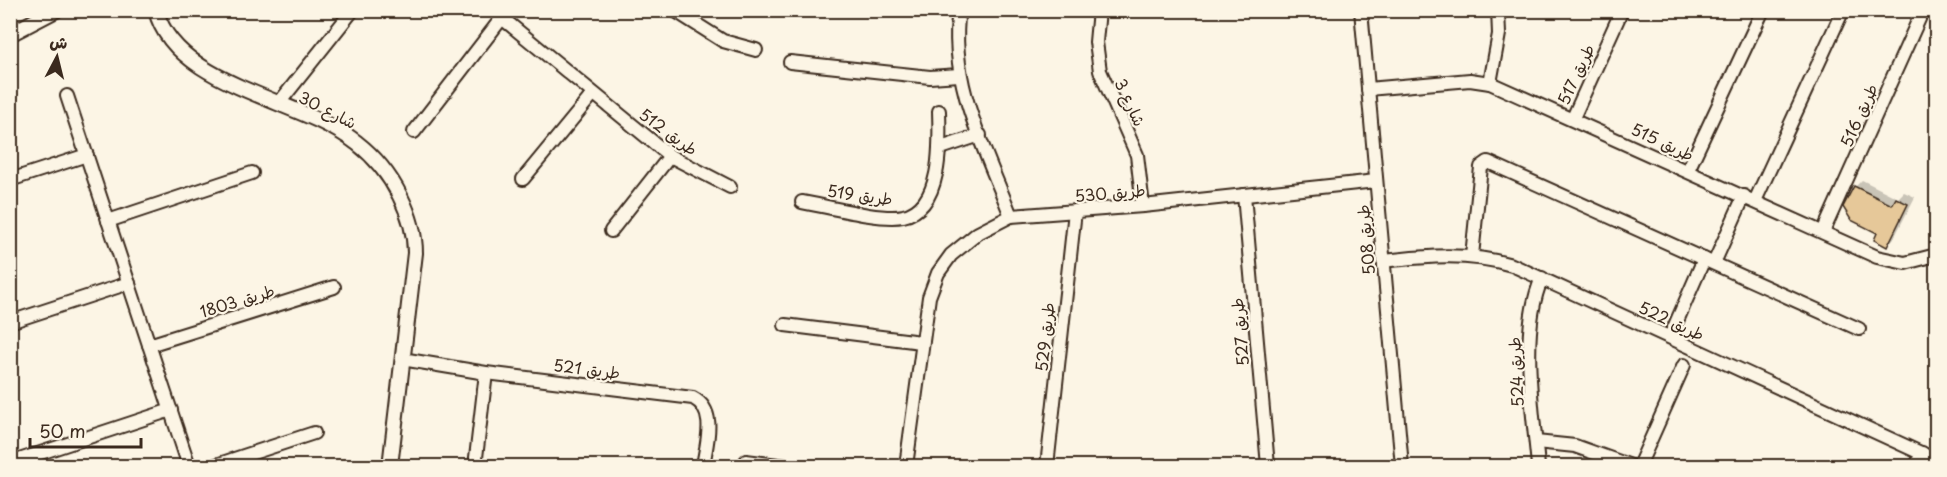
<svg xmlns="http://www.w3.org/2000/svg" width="1947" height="477" font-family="'Playpen Sans','Playpen Sans Arabic',sans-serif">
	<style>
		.shadow { fill: #0003 }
		.building { fill: #e6c899; stroke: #3b2a1e; stroke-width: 1.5 }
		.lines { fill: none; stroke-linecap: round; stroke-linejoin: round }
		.minor-casing { stroke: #3b2a1e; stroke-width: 16 }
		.tertiary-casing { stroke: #3b2a1e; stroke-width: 18 }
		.minor { stroke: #fcf5e5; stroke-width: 12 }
		.tertiary { stroke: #fcf5e5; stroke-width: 14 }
		.labels { text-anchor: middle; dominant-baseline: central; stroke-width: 4.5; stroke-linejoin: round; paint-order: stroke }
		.street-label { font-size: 16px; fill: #3b2a1e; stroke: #fcf5e5 }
	</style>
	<rect width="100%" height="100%" fill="#fcf5e5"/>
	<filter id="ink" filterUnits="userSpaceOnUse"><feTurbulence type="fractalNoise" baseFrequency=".0167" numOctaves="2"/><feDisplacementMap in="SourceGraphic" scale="12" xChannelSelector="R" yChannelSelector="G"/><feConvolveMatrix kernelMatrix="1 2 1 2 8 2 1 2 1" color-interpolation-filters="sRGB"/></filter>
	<g filter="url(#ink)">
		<path class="shadow" d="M 1862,180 L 1898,198 L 1904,192 L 1915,197 L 1894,238 L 1887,245 L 1855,187 Z"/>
		<path class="building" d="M 1854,186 L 1892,205 L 1896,198 L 1908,204 L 1887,247 L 1874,240 L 1877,233 L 1851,220 L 1843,207 Z"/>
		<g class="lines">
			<g class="minor-casing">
				<g id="minor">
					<path d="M 674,10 L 723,41 L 756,50"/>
					<path d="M 959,10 C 948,82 986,151 1011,216"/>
					<path d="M 1099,10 L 1096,42 L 1100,71 L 1137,155 L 1143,206"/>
					<path d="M 1361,10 L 1402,466"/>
					<path d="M 502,18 L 670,156 L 730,187"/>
					<path d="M 790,62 L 930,77 L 959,75"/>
					<path d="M 1490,83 L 1499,34 L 1498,10"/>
					<path d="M 1368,89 L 1470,80 L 1490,83 L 1877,257 L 1905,263 L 1936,255"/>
					<path d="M 67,96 L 189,466"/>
					<path d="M 279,103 L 353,10"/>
					<path d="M 1573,118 L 1622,10"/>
					<path d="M 414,132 L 508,10"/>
					<path d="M 941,148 L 980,135"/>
					<path d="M 1688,170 L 1763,10"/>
					<path d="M 523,179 L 593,94"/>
					<path d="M 10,180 L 87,155"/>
					<path d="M 1244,195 L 1268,466"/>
					<path d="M 1755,201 L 1843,10"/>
					<path d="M 802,202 C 826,206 881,221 903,216 C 943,208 940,142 939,111"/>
					<path d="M 108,221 L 252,173"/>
					<path d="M 611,231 L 670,156"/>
					<path d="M 1823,232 L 1923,10"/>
					<path d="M 1472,256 L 1481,167 L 1488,162 L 1859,329"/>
					<path d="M 1383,261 C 1428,256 1468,252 1512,265 L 1936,460"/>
					<path d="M 1714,263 L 1744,196"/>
					<path d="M 10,322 L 129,283"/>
					<path d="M 785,325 L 921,342"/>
					<path d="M 1670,337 L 1704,259"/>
					<path d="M 149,345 L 334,287"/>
					<path d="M 402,359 L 486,373 L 693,398 C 718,411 706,444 703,466"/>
					<path d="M 1536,442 L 1575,446 L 1631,466"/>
					<path d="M 746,461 L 786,466"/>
					<path d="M 10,463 L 171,410"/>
					<path d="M 213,466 L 314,433"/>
					<path d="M 475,466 L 486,373"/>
					<path d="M 906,466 L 929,297 L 938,273 L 951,255 L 978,233 L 1011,216 L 1143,206 L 1376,181"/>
					<path d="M 1047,466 L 1075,211"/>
					<path d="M 1538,466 C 1533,410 1519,330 1542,278"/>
					<path d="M 1639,466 L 1684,365"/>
					<path d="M 1916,466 L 1922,453"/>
				</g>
			</g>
			<g class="tertiary-casing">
				<g id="tertiary">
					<path d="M 156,10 C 174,86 303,99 357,143 C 375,157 390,176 400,196 C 409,214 415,232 415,253 L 390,466"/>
					<path d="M 10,34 L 56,10"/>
				</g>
			</g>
			<use href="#minor" class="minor"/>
			<use href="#tertiary" class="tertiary"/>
		</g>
	</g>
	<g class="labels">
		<g class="street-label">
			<text transform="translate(1575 74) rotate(-65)">طريق 517</text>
			<text transform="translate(1131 102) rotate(65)">شارع 3</text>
			<text transform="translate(328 109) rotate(27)">شارع 30</text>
			<text transform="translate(1858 115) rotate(-66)">طريق 516</text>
			<text transform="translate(669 131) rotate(36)">طريق 512</text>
			<text transform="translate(1663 141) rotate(25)">طريق 515</text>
			<text transform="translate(1110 192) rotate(-5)">طريق 530</text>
			<text transform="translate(860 194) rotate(8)">طريق 519</text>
			<text transform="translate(1365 240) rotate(-95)">طريق 508</text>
			<text transform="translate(237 300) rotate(-17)">طريق 1803</text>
			<text transform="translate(1672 320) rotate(25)">طريق 522</text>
			<text transform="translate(1239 332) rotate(-95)">طريق 527</text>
			<text transform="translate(1044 337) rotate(-84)">طريق 529</text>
			<text transform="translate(587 368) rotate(7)">طريق 521</text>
			<text transform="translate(1515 372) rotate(-93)">طريق 524</text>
		</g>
	</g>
	<rect width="1947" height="477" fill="none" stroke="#fcf5e5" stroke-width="36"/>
	<rect x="18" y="18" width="1911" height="441" fill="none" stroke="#3b2a1e" stroke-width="2" filter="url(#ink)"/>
	<g transform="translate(57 57) rotate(7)" stroke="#fcf5e5" stroke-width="4.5" paint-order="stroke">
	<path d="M0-4.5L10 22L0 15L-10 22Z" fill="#3b2a1e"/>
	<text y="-9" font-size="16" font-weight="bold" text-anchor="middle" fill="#3b2a1e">ش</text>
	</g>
	<path d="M30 438v9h111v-9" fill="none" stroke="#3b2a1e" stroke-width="3"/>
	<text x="39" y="438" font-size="18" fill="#3b2a1e" stroke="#fcf5e5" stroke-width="4.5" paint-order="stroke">50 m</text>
</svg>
